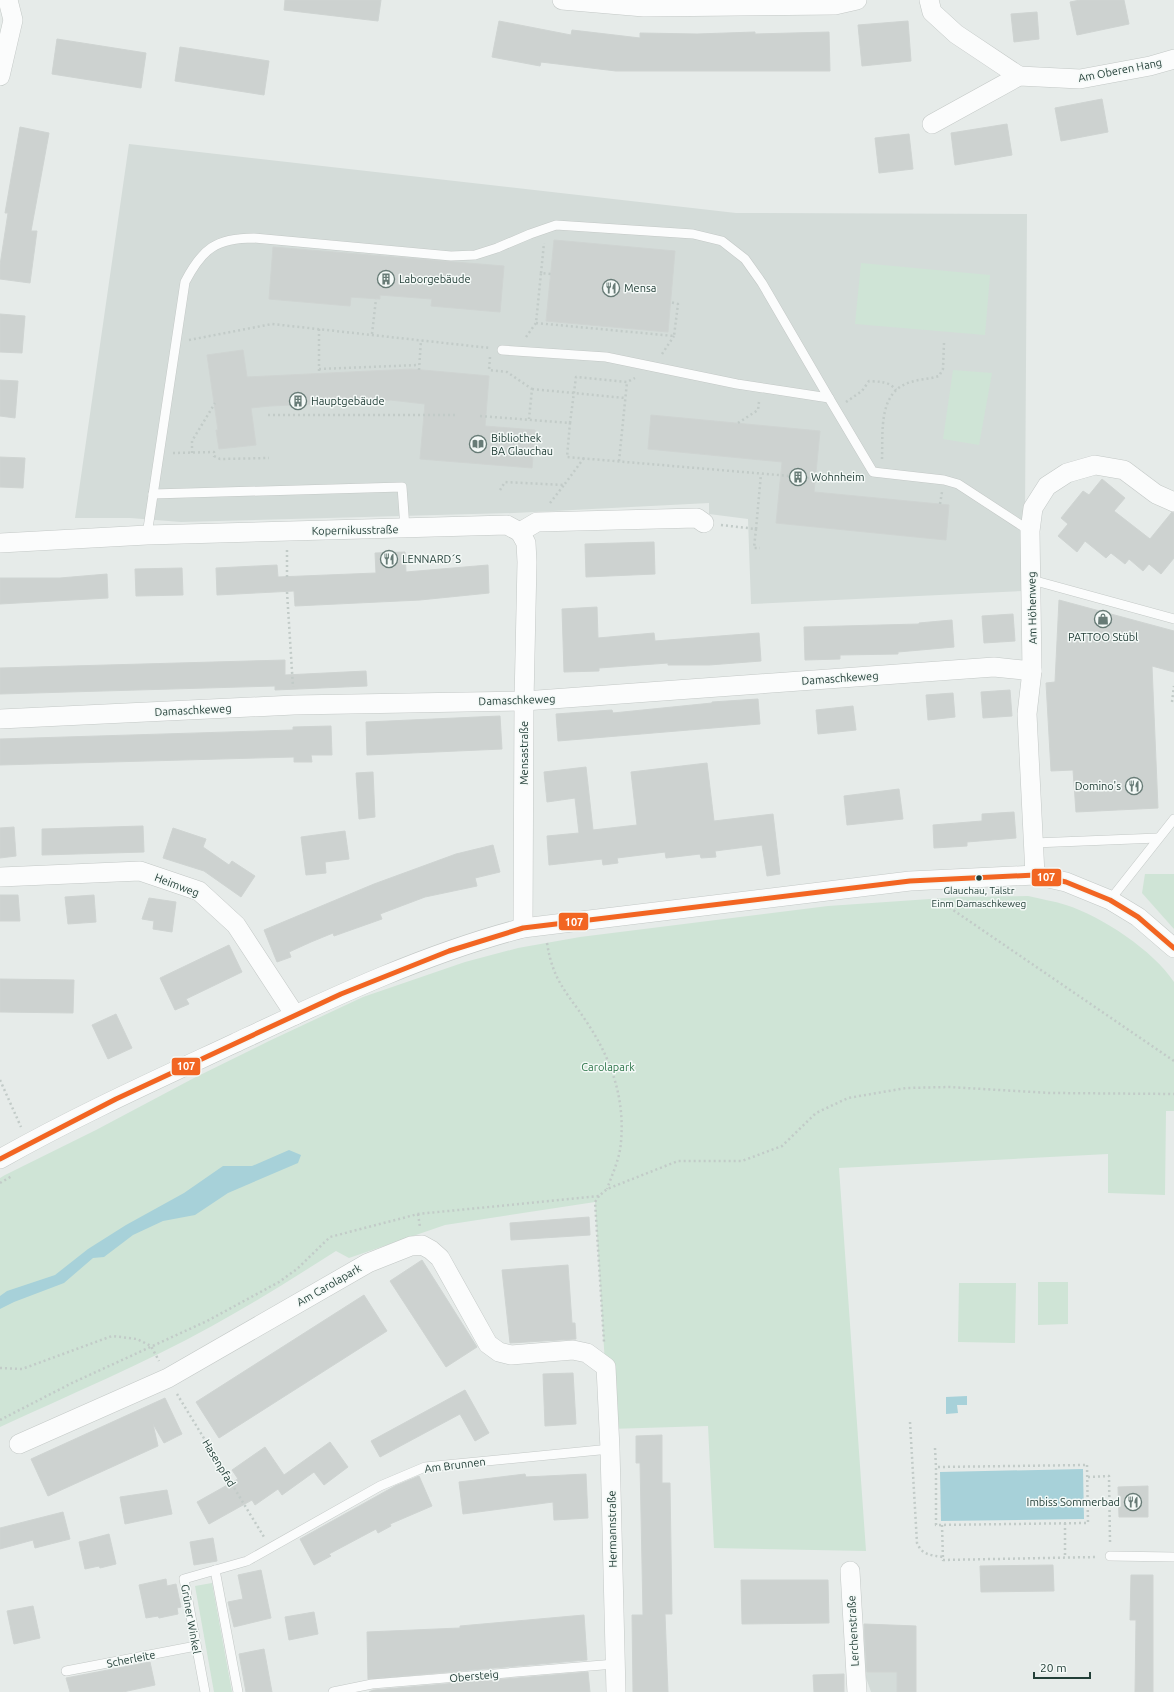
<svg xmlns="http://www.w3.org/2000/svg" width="1174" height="1692" font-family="Ubuntu,sans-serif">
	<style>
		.built { fill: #d4dcd9 }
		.green { fill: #cfe4d6 }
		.water { fill: #a7d1d9 }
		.building { fill: #cdd2d0; stroke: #cfd4d2 }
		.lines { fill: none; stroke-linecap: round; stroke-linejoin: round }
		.lane-casing { stroke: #c3c8c6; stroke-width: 10 }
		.street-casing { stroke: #c3c8c6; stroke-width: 20 }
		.path { stroke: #c2cbc8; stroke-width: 2.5; stroke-dasharray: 2 3; stroke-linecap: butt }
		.lane { stroke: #fbfcfc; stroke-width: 9 }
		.street { stroke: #fbfcfc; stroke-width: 19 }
		.bus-1-casing { stroke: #f4f9f7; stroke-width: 8 }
		.bus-1 { stroke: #f26522; stroke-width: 5 }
		.bus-dot { fill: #233f38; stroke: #f4f9f7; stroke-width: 1.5 }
		.labels { text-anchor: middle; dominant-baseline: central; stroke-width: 3; stroke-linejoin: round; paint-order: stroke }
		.bus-label { font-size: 10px; fill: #233f38; stroke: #f4f9f7 }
		.street-label { font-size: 11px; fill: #233f38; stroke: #f4f9f7 }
		.poi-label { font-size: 11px; fill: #233f38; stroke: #f4f9f7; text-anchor: start }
		.park-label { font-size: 11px; fill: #2d764a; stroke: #f4f9f7 }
		.line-badge { stroke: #f4f9f7; stroke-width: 1.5 }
		.badge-label { font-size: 11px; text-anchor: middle; font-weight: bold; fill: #fff }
	</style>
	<rect width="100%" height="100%" fill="#e6ebe9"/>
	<g class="built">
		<path d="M 129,144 L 736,213 L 1027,214 L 1025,515 L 1020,534 L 1023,591 L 751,604 L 748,519 L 709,514 L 709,503 L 514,513 L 181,522 L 130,518 L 75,518 Z"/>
		<path d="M 864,1624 L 916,1626 L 916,1692 L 871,1692 L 864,1672 Z"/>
	</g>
	<g class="green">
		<path d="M 861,263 L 990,275 L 985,335 L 855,324 Z"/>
		<path d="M 953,370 L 992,373 L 979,445 L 943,439 Z"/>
		<path d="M 1145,874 L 1174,874 L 1174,929 L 1142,893 Z"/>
		<path d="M 1028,896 C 1040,899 1054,901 1066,905 C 1101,916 1154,951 1174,982 L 1174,1111 L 1166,1111 L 1165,1195 L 1108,1193 L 1108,1154 L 839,1168 L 866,1551 L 714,1548 L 708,1426 L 609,1429 L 595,1202 L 445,1225 L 349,1258 L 336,1251 C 295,1277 254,1303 212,1326 C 143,1364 71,1394 0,1427 L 0,1178 L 5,1175 L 96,1130 L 194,1078 L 269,1041 L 363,997 L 465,962 L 518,948 L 580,937 L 828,906 L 959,897 Z"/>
		<path d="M 1038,1282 L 1068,1282 L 1068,1324 L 1038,1325 Z"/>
		<path d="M 959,1283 L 1016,1283 L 1015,1343 L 958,1342 Z"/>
		<path d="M 212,1583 L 232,1692 L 214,1692 L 195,1586 Z"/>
	</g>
	<g class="water">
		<path d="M 289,1150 L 301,1155 L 298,1163 L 228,1193 L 195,1215 L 163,1221 L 133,1235 L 104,1257 L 93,1258 L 64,1283 L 14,1302 L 0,1309 L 0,1296 L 7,1291 L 55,1275 L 88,1249 L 126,1225 L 184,1193 L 223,1166 L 252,1166 Z"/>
		<path d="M 967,1396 L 967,1405 L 957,1405 L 958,1413 L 946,1414 L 946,1397 Z"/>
		<path d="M 1083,1469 L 1084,1519 L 941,1521 L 940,1472 Z"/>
	</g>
	<g class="building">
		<path d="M 285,0 L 381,0 L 378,21 L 284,10 Z"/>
		<path d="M 1080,0 L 1124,0 L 1129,24 L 1077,35 L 1070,2 Z"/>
		<path d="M 1037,12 L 1039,39 L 1014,42 L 1011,14 Z"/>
		<path d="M 499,21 L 571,35 L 572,30 L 640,38 L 640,33 L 697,34 L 755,32 L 755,34 L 829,32 L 830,71 L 616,71 L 541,62 L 540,66 L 492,57 Z"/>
		<path d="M 908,21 L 911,61 L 862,66 L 858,25 Z"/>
		<path d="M 57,39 L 146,53 L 141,88 L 52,74 Z"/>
		<path d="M 180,47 L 269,61 L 264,95 L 175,81 Z"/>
		<path d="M 1102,99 L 1108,132 L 1061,141 L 1055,108 Z"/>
		<path d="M 1007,124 L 1012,155 L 955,165 L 951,133 Z"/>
		<path d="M 20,127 L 49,133 L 31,231 L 37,231 L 30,283 L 0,279 L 0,265 L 8,213 L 5,213 Z"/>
		<path d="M 909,134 L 913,169 L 879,173 L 875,138 Z"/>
		<path d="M 554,240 L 675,251 L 668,332 L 546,321 Z"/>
		<path d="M 273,247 L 504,266 L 500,312 L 431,306 L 432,299 L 380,295 L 380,299 L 351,297 L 350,306 L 269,299 Z"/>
		<path d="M 0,314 L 25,316 L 22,353 L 0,352 Z"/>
		<path d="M 243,350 L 247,377 L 411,369 L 489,376 L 485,426 L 535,430 L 532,468 L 420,459 L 425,404 L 391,400 L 270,406 L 251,408 L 256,445 L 219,449 L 216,430 L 218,430 L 207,355 Z"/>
		<path d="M 0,380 L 18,381 L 15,418 L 0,416 Z"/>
		<path d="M 651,415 L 820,431 L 814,492 L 949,505 L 946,540 L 776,523 L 782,462 L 648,449 Z"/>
		<path d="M 0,457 L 25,458 L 23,488 L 0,487 Z"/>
		<path d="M 1102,479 L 1125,498 L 1114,511 L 1150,539 L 1172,512 L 1174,513 L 1174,558 L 1161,574 L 1149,564 L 1143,571 L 1129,559 L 1125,564 L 1111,553 L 1106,558 L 1085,541 L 1077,552 L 1058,536 L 1068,524 L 1061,518 L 1083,491 L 1089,495 Z"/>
		<path d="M 654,542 L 655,574 L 586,577 L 585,544 Z"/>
		<path d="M 405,552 L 406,572 L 488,565 L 489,593 L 420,600 L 295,606 L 294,591 L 217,595 L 216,568 L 277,565 L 278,577 L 376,573 L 375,553 Z"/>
		<path d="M 182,568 L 183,595 L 136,596 L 135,569 Z"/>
		<path d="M 107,574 L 108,598 L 0,604 L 0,578 L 60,578 Z"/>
		<path d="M 1059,600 L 1174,631 L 1174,672 L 1152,666 L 1158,808 L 1076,812 L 1073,770 L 1051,771 L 1046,683 L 1055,682 Z"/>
		<path d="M 597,607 L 598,638 L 654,633 L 655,641 L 759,633 L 761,661 L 709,665 L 668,665 L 668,663 L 599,668 L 599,671 L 564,672 L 562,609 Z"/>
		<path d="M 1013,614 L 1015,641 L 984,643 L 982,616 Z"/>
		<path d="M 952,620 L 954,647 L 898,652 L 898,654 L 840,655 L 840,659 L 805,660 L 804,627 L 919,624 L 919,623 Z"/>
		<path d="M 285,660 L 285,675 L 366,671 L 367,686 L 275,690 L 275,686 L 0,694 L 0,668 Z"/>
		<path d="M 1010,690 L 1012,716 L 983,718 L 981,692 Z"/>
		<path d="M 953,693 L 955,717 L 928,720 L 926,695 Z"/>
		<path d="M 758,699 L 760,724 L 558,741 L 556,714 L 612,710 L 613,713 L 712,703 L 712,702 Z"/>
		<path d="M 853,706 L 856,730 L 818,734 L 816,710 Z"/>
		<path d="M 500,716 L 502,749 L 367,755 L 366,722 Z"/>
		<path d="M 331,726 L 332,755 L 311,755 L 312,762 L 294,762 L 294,757 L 0,765 L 0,739 L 293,730 L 293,727 Z"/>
		<path d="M 707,763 L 714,821 L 773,814 L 780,874 L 767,876 L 762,845 L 715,851 L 716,857 L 701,858 L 700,854 L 666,858 L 665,852 L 617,858 L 618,863 L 603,865 L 602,859 L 549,865 L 547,836 L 579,833 L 575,798 L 547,802 L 544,772 L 586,767 L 593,830 L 637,825 L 631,772 Z"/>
		<path d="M 373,772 L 375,817 L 359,819 L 356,773 Z"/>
		<path d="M 899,789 L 903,819 L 847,825 L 844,796 Z"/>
		<path d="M 1014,812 L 1016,838 L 967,842 L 967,846 L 934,848 L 933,825 L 982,821 L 982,814 Z"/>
		<path d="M 143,826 L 144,852 L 42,855 L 42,829 Z"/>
		<path d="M 14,827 L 16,856 L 0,858 L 0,828 Z"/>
		<path d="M 173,828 L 206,839 L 203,847 L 229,865 L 232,861 L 255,876 L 241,897 L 204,871 L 163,858 Z"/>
		<path d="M 345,831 L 349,859 L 325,862 L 326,873 L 306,875 L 301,837 Z"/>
		<path d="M 493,845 L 500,872 L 475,878 L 477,886 L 425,897 L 380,914 L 382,919 L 334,936 L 333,933 L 311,942 L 289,952 L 291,957 L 277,962 L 264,930 L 374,884 L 456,854 Z"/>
		<path d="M 0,895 L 18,895 L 20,921 L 0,921 Z"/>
		<path d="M 94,895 L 96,922 L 68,924 L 65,897 Z"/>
		<path d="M 149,898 L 176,902 L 172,932 L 153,929 L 154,921 L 142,919 Z"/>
		<path d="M 229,945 L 242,972 L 186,999 L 189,1004 L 175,1010 L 160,978 Z"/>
		<path d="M 0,979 L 74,980 L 73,1013 L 0,1012 Z"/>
		<path d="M 116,1014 L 132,1048 L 108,1059 L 92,1025 Z"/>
		<path d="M 589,1217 L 590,1235 L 511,1240 L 510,1223 Z"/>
		<path d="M 422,1260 L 477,1347 L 446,1367 L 390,1281 Z"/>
		<path d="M 568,1265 L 572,1323 L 575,1323 L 576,1339 L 510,1343 L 502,1270 Z"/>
		<path d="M 364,1295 L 387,1331 L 219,1438 L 196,1402 Z"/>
		<path d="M 573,1373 L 576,1424 L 545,1426 L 543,1374 Z"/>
		<path d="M 465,1390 L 489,1433 L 475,1441 L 460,1414 L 380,1457 L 371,1441 Z"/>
		<path d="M 165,1398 L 182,1434 L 164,1443 L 153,1424 L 158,1446 L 48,1496 L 31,1459 Z"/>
		<path d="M 662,1435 L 662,1483 L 670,1483 L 672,1614 L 665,1614 L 668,1692 L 633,1692 L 632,1615 L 643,1615 L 640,1463 L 636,1463 L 636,1436 Z"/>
		<path d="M 330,1442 L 348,1467 L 324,1485 L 314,1472 L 282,1495 L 278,1489 L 255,1505 L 252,1500 L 209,1524 L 197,1502 L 238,1479 L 232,1470 L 265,1447 L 284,1475 Z"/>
		<path d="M 525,1474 L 526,1477 L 586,1474 L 588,1518 L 554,1520 L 553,1502 L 463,1514 L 459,1482 Z"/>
		<path d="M 419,1476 L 432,1506 L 390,1524 L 391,1526 L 378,1533 L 376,1529 L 329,1554 L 331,1556 L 314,1565 L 300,1539 L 395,1486 Z"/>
		<path d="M 1148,1486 L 1148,1517 L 1119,1517 L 1118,1487 Z"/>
		<path d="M 167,1490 L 172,1514 L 125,1524 L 120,1497 Z"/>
		<path d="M 63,1512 L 70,1539 L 35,1548 L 33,1540 L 0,1549 L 0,1528 Z"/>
		<path d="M 109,1534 L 116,1564 L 100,1568 L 99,1566 L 85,1569 L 79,1542 Z"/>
		<path d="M 213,1538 L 217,1561 L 194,1565 L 190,1542 Z"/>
		<path d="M 1053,1565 L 1054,1591 L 981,1592 L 980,1566 Z"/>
		<path d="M 261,1570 L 271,1618 L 234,1627 L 228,1602 L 243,1599 L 238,1575 Z"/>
		<path d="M 1131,1575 L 1153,1575 L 1153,1692 L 1135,1692 L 1136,1620 L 1130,1620 Z"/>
		<path d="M 166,1579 L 167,1586 L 176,1584 L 181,1607 L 177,1608 L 178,1614 L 159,1618 L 158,1616 L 146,1618 L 139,1585 Z"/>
		<path d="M 741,1580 L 828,1580 L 829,1623 L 742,1624 Z"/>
		<path d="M 33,1606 L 40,1638 L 14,1644 L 7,1611 Z"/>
		<path d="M 314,1612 L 318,1634 L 289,1640 L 285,1617 Z"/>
		<path d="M 584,1615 L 587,1660 L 368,1679 L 367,1632 L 460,1628 L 460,1626 Z"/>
		<path d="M 864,1624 L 916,1626 L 916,1692 L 897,1692 L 897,1672 L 867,1672 Z"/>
		<path d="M 264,1649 L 272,1692 L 246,1692 L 239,1654 Z"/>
		<path d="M 150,1662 L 155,1685 L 123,1692 L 70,1692 L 66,1678 Z"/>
		<path d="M 588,1672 L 590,1692 L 369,1692 L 373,1690 Z"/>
		<path d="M 844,1674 L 844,1692 L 814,1692 L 813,1675 Z"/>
	</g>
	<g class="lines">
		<g class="lane-casing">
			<g id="lane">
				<path d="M 502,350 L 606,357 L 737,384 L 829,398 L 873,472 L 944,480 L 958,484 L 1030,531"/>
				<path d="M 153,494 L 402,487 L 405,528"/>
				<path d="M 147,535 L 185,282 C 202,249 216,238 254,238 L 451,256 L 475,255 L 497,248 L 530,234 L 556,225 L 693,234 L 722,241 L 745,259 L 762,283 L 829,398"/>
				<path d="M 1032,580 L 1174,619"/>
				<path d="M 1034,843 L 1158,838"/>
				<path d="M 1110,900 L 1174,819"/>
				<path d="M 1110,1556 L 1174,1557"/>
				<path d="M 215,1570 L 238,1692"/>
				<path d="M 66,1671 L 196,1646"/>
				<path d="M 205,1692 L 184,1579 L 247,1561 L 380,1486 L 425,1467 L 610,1449"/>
				<path d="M 333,1692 L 372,1684 L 615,1664"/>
			</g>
		</g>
		<g class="street-casing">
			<g id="street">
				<path d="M 562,0 L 644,7 L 835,5 L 857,0"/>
				<path d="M 929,0 L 932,12 L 956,34 L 1019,76"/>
				<path d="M 0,76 L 13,20 L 8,0"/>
				<path d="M 932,124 L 1019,76 L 1080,79 L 1150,66 L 1174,59"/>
				<path d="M 520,532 L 526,543 L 527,562 L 524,701 L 523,928"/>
				<path d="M 520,532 L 537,522 L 697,518 L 704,523"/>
				<path d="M 0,543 L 147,535 L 507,525 L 520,532"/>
				<path d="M 0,719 L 294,705 L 524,701 L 994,667 L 1032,671"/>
				<path d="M 1035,875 L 1027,714 L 1032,671 L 1030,531 L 1033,508 L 1047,486 L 1067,473 L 1095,465 L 1124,470 L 1156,494 L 1174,502"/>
				<path d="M 0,877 L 140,871 L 199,891 L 236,925 L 295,1015"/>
				<path d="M 0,1159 C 76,1116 156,1080 235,1043 C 329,999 423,954 523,928 L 910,881 L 1035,875 L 1066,882 L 1110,900 L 1138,917 L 1174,948"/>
				<path d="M 19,1444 L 168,1378 L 368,1263 L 411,1246 L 422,1245 L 431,1250 L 440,1258 L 488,1344 L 499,1352 L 511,1355 L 573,1350 L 587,1353 L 606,1367 L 610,1449 L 616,1692"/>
				<path d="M 850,1571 L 857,1692"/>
			</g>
		</g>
		<g class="path">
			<path d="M 541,273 L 544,243"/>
			<path d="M 536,323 L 674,336 L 678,304 L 670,302"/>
			<path d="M 319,329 L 319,373"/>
			<path d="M 372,334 L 376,299"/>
			<path d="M 526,337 L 536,323 L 541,273 L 551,274"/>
			<path d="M 189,340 L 272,324 L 490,348"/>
			<path d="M 662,354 L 674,336"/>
			<path d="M 490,357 L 489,370 L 507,372 L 532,389 L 529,419"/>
			<path d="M 319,369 L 419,365"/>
			<path d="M 419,370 L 421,340"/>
			<path d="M 532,389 L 625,398"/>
			<path d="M 846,402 L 862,391 L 869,381 C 880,382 889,381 896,390"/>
			<path d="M 268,415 L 458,415"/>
			<path d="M 480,416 L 570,423 L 567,457 L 790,476"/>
			<path d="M 570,423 L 576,377 L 627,382 L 635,378"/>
			<path d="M 738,423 L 758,410 L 759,402"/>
			<path d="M 173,453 L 214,452 L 214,456 L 220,459 L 269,458"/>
			<path d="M 192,453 L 192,441 L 215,403"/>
			<path d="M 882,459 C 883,431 878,391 911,382 C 920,379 930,379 939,376 L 943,369 L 944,343"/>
			<path d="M 619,461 L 627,382"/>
			<path d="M 807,478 L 860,475"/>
			<path d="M 500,490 L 505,482 L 564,485 L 584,458"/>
			<path d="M 550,503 L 564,485"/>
			<path d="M 940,504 L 942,492"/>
			<path d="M 721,525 L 756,529 L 754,548 L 760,548"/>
			<path d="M 756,529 L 761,474"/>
			<path d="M 287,577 L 287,549"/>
			<path d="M 287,592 L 293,687"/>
			<path d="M 1172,702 L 1174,686"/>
			<path d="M 937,899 L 1174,1061"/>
			<path d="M 547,943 C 553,981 566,991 586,1021 C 611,1058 625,1098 621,1142 C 620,1158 612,1175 607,1189"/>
			<path d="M 0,1080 L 21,1127"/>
			<path d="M 0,1183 L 12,1176"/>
			<path d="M 599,1196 L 595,1202 L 604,1342"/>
			<path d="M 418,1214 L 420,1227"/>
			<path d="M 0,1368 L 22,1369 L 112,1336 L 137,1339 L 151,1346 L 159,1361"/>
			<path d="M 177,1394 L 264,1537"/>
			<path d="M 0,1420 L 72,1383 L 207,1321 L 279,1282 L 297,1269 L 330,1237 L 418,1214 L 599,1196 L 607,1189 L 678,1161 L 742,1161 L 782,1146 L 816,1113 L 848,1098 L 906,1088 L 949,1087 L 1050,1093 L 1174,1094"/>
			<path d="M 910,1422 L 917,1543 C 922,1555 930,1555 943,1557"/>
			<path d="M 935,1448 L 936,1467"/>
			<path d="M 1087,1465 L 1088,1523 L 936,1525 L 936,1467 Z"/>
			<path d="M 1088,1477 L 1109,1476 L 1110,1542"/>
			<path d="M 1065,1523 L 1065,1558"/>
			<path d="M 942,1525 L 943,1560 L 1097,1557"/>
		</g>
		<use href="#lane" class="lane"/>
		<use href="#street" class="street"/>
		<g class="bus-1-casing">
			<path id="bus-1" d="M 0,1159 L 116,1099 L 341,994 L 449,951 L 523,928 L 910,881 L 1035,875 L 1066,882 L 1110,900 L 1138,917 L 1174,948"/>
		</g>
		<use href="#bus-1" class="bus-1"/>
	</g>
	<defs>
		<g id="building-ring" transform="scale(0.9)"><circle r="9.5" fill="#f4f9f7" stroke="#677b76" stroke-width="1.5"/><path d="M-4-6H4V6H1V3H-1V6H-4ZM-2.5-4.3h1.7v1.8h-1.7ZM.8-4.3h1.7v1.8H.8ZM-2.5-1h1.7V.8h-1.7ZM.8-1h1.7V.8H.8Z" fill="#677b76"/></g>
		<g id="restaurant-ring" transform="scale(0.9)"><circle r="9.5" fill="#f4f9f7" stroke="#677b76" stroke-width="1.5"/><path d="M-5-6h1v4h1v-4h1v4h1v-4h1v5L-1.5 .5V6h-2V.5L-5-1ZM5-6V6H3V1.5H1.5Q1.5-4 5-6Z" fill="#677b76"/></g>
		<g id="library-ring" transform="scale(0.9)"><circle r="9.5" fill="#f4f9f7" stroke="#677b76" stroke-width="1.5"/><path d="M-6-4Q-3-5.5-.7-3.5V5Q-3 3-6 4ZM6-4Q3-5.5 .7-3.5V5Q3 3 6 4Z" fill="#677b76"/></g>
		<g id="shop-ring" transform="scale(0.9)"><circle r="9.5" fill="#f4f9f7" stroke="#677b76" stroke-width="1.5"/><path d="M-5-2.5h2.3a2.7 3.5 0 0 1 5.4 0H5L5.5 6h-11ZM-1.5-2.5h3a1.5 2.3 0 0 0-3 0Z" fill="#677b76"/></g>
	</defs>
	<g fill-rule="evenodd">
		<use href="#building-ring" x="386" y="279"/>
		<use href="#restaurant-ring" x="611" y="288"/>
		<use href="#building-ring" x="298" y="401"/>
		<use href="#library-ring" x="478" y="444"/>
		<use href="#building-ring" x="798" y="477"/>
		<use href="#restaurant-ring" x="389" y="559"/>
		<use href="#shop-ring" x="1103" y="619"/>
		<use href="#restaurant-ring" x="1134" y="786"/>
		<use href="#restaurant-ring" x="1133" y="1502"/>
	</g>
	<circle class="bus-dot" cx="979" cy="878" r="3.5"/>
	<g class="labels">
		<g class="bus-label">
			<text x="979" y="890">Glauchau, Talstr<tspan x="979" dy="13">Einm Damaschkeweg</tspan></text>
		</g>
		<g class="street-label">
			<text transform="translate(1120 70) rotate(-11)">Am Oberen Hang</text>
			<text transform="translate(355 530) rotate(-1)">Kopernikusstraße</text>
			<text transform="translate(1032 608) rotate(-91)">Am Höhenweg</text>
			<text transform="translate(840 678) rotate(-4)">Damaschkeweg</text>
			<text transform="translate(517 700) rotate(-2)">Damaschkeweg</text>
			<text transform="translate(193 710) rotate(-3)">Damaschkeweg</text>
			<text transform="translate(524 753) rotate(-90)">Mensastraße</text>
			<text transform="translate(177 885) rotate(21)">Heimweg</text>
			<text transform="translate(329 1285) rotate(-30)">Am Carolapark</text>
			<text transform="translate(219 1463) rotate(59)">Hasenpfad</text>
			<text transform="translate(455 1465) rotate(-7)">Am Brunnen</text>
			<text transform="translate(612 1529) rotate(-91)">Hermannstraße</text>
			<text transform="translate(191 1619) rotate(80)">Grüner Winkel</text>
			<text transform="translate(853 1631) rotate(-93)">Lerchenstraße</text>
			<text transform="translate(131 1659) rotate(-11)">Scherleite</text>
			<text transform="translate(474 1676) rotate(-5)">Obersteig</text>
		</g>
		<g class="poi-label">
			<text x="399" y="279">Laborgebäude</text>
			<text x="624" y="288">Mensa</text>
			<text x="311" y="401">Hauptgebäude</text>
			<text x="491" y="438">Bibliothek<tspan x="491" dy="13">BA Glauchau</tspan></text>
			<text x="811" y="477">Wohnheim</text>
			<text x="402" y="559">LENNARD´S</text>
			<text x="1103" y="637" text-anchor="middle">PATTOO Stübl</text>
			<text x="1121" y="786" text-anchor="end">Domino's</text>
			<text x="1120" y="1502" text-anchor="end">Imbiss Sommerbad</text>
		</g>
		<g class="park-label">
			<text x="608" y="1067">Carolapark</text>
		</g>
	</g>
	<g class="line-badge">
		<rect x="1031" y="868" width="31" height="19" rx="4" fill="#f26522"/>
		<rect x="558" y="912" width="31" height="19" rx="4" fill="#f26522"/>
		<rect x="171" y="1057" width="30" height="19" rx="4" fill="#f26522"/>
	</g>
	<g class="badge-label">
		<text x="1046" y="881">107</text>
		<text x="574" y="926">107</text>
		<text x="186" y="1070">107</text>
	</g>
	<path d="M1034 1672v6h56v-6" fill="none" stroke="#233f38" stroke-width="2"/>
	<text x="1040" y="1672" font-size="12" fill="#233f38" stroke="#f4f9f7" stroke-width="3" paint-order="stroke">20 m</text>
</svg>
